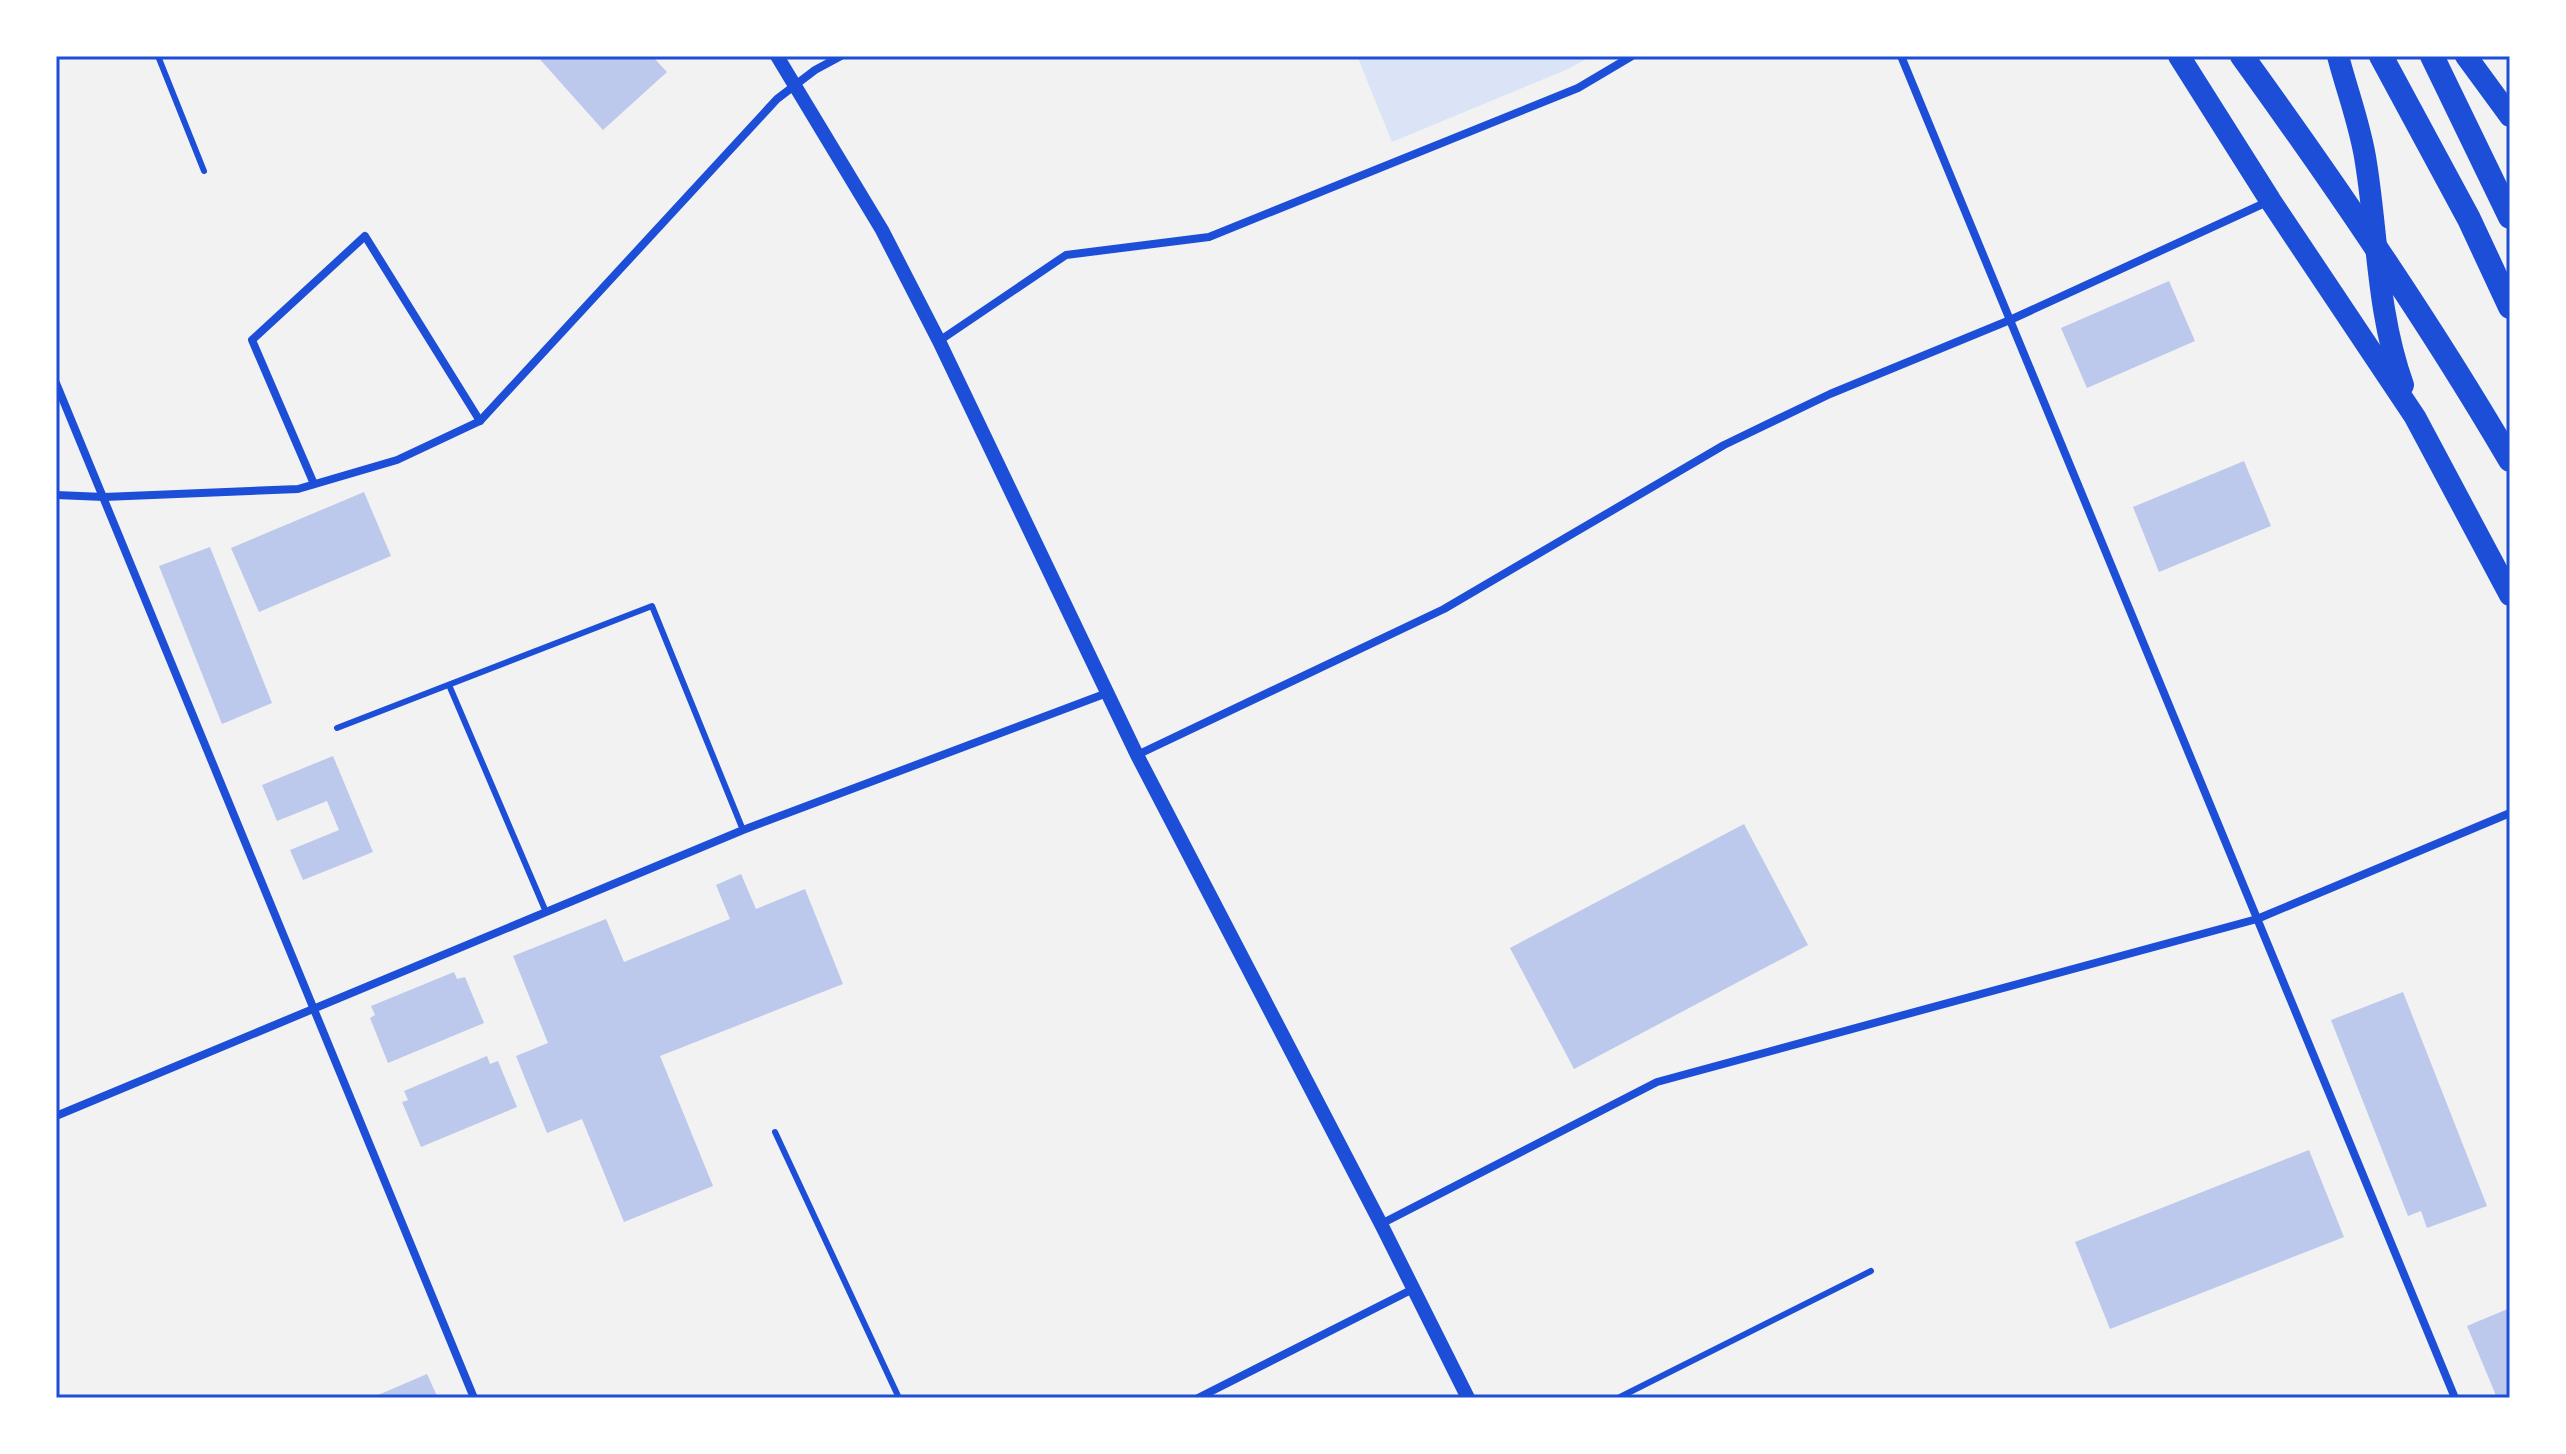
<svg xmlns="http://www.w3.org/2000/svg" width="2566" height="1454" font-family="Poppins,sans-serif">
	<style>
		.green { fill: #dbe4f7 }
		.building { fill: #bdc9ec }
		.lines { fill: none; stroke-linecap: round; stroke-linejoin: round }
		.service { stroke: #1d4ed8; stroke-width: 6 }
		.minor { stroke: #1d4ed8; stroke-width: 8 }
		.tertiary { stroke: #1d4ed8; stroke-width: 14 }
		.trunk { stroke: #1d4ed8; stroke-width: 22 }
		.motorway { stroke: #1d4ed8; stroke-width: 24 }
		.neatline { fill: none; stroke: #1d4ed8; stroke-width: 3 }
	</style>
	<rect width="100%" height="100%" fill="#f2f2f2"/>
	<path class="green" d="M 1357,56 L 1592,56 L 1568,69 L 1392,142 Z"/>
	<g class="building">
		<path d="M 537,56 L 652,56 L 667,72 L 603,130 Z"/>
		<path d="M 2169,281 L 2195,341 L 2087,388 L 2061,328 Z"/>
		<path d="M 2244,461 L 2271,526 L 2159,572 L 2133,507 Z"/>
		<path d="M 364,492 L 391,556 L 259,612 L 231,548 Z"/>
		<path d="M 210,547 L 272,703 L 222,724 L 159,566 Z"/>
		<path d="M 333,756 L 373,852 L 303,880 L 290,850 L 339,830 L 327,801 L 277,821 L 262,785 Z"/>
		<path d="M 1744,824 L 1808,945 L 1574,1069 L 1510,948 Z"/>
		<path d="M 741,874 L 756,909 L 805,889 L 843,984 L 660,1056 L 713,1186 L 624,1222 L 582,1119 L 547,1133 L 516,1056 L 548,1043 L 513,956 L 606,919 L 624,962 L 730,919 L 716,885 Z"/>
		<path d="M 454,972 L 457,979 L 465,977 L 484,1023 L 388,1063 L 370,1018 L 375,1015 L 371,1006 Z"/>
		<path d="M 2403,992 L 2487,1206 L 2427,1228 L 2421,1211 L 2408,1216 L 2331,1020 Z"/>
		<path d="M 487,1056 L 490,1064 L 498,1061 L 517,1107 L 421,1147 L 402,1102 L 408,1100 L 404,1091 Z"/>
		<path d="M 2309,1150 L 2344,1237 L 2110,1329 L 2075,1242 Z"/>
		<path d="M 2510,1308 L 2510,1398 L 2497,1398 L 2467,1326 Z"/>
		<path d="M 427,1374 L 438,1398 L 371,1398 Z"/>
	</g>
	<g class="lines">
		<g class="service">
			<path d="M 158,56 L 204,171"/>
			<path d="M 449,685 L 546,912"/>
			<path d="M 337,728 L 652,606 L 743,830"/>
			<path d="M 775,1132 L 899,1398"/>
			<path d="M 1618,1398 L 1871,1271"/>
		</g>
		<g class="minor">
			<path d="M 1901,56 L 2455,1398"/>
			<path d="M 939,341 L 1066,255 L 1209,237 L 1578,88 L 1632,56"/>
			<path d="M 56,383 L 474,1398"/>
			<path d="M 314,484 L 252,340 L 365,236 L 480,421"/>
			<path d="M 56,495 L 104,497 L 298,489 L 397,460 L 480,421 L 777,99 L 815,70 L 841,56"/>
			<path d="M 1137,755 L 1444,609 L 1724,445 L 1830,394 L 2010,320 L 2267,202"/>
			<path d="M 56,1116 L 743,830 L 1107,693"/>
			<path d="M 1381,1224 L 1657,1082 L 2257,919 L 2510,813"/>
			<path d="M 1198,1398 L 1413,1289"/>
		</g>
		<path class="tertiary" d="M 777,56 L 882,230 L 939,341 L 1137,755 L 1381,1224 L 1468,1398"/>
		<g class="trunk">
			<path d="M 2179,56 L 2270,200 L 2415,417 L 2510,595"/>
			<path d="M 2338,56 C 2347,91 2361,127 2366,163 C 2378,238 2377,313 2403,385"/>
			<path d="M 2466,56 L 2510,116"/>
		</g>
		<g class="motorway">
			<path d="M 2242,56 C 2337,187 2428,320 2510,460"/>
			<path d="M 2381,56 L 2469,219 L 2510,307"/>
			<path d="M 2432,56 L 2510,217"/>
		</g>
	</g>
	<rect width="2566" height="1454" fill="none" stroke="#ffffff" stroke-width="116"/>
	<rect x="58" y="58" width="2450" height="1338" class="neatline"/>
</svg>
